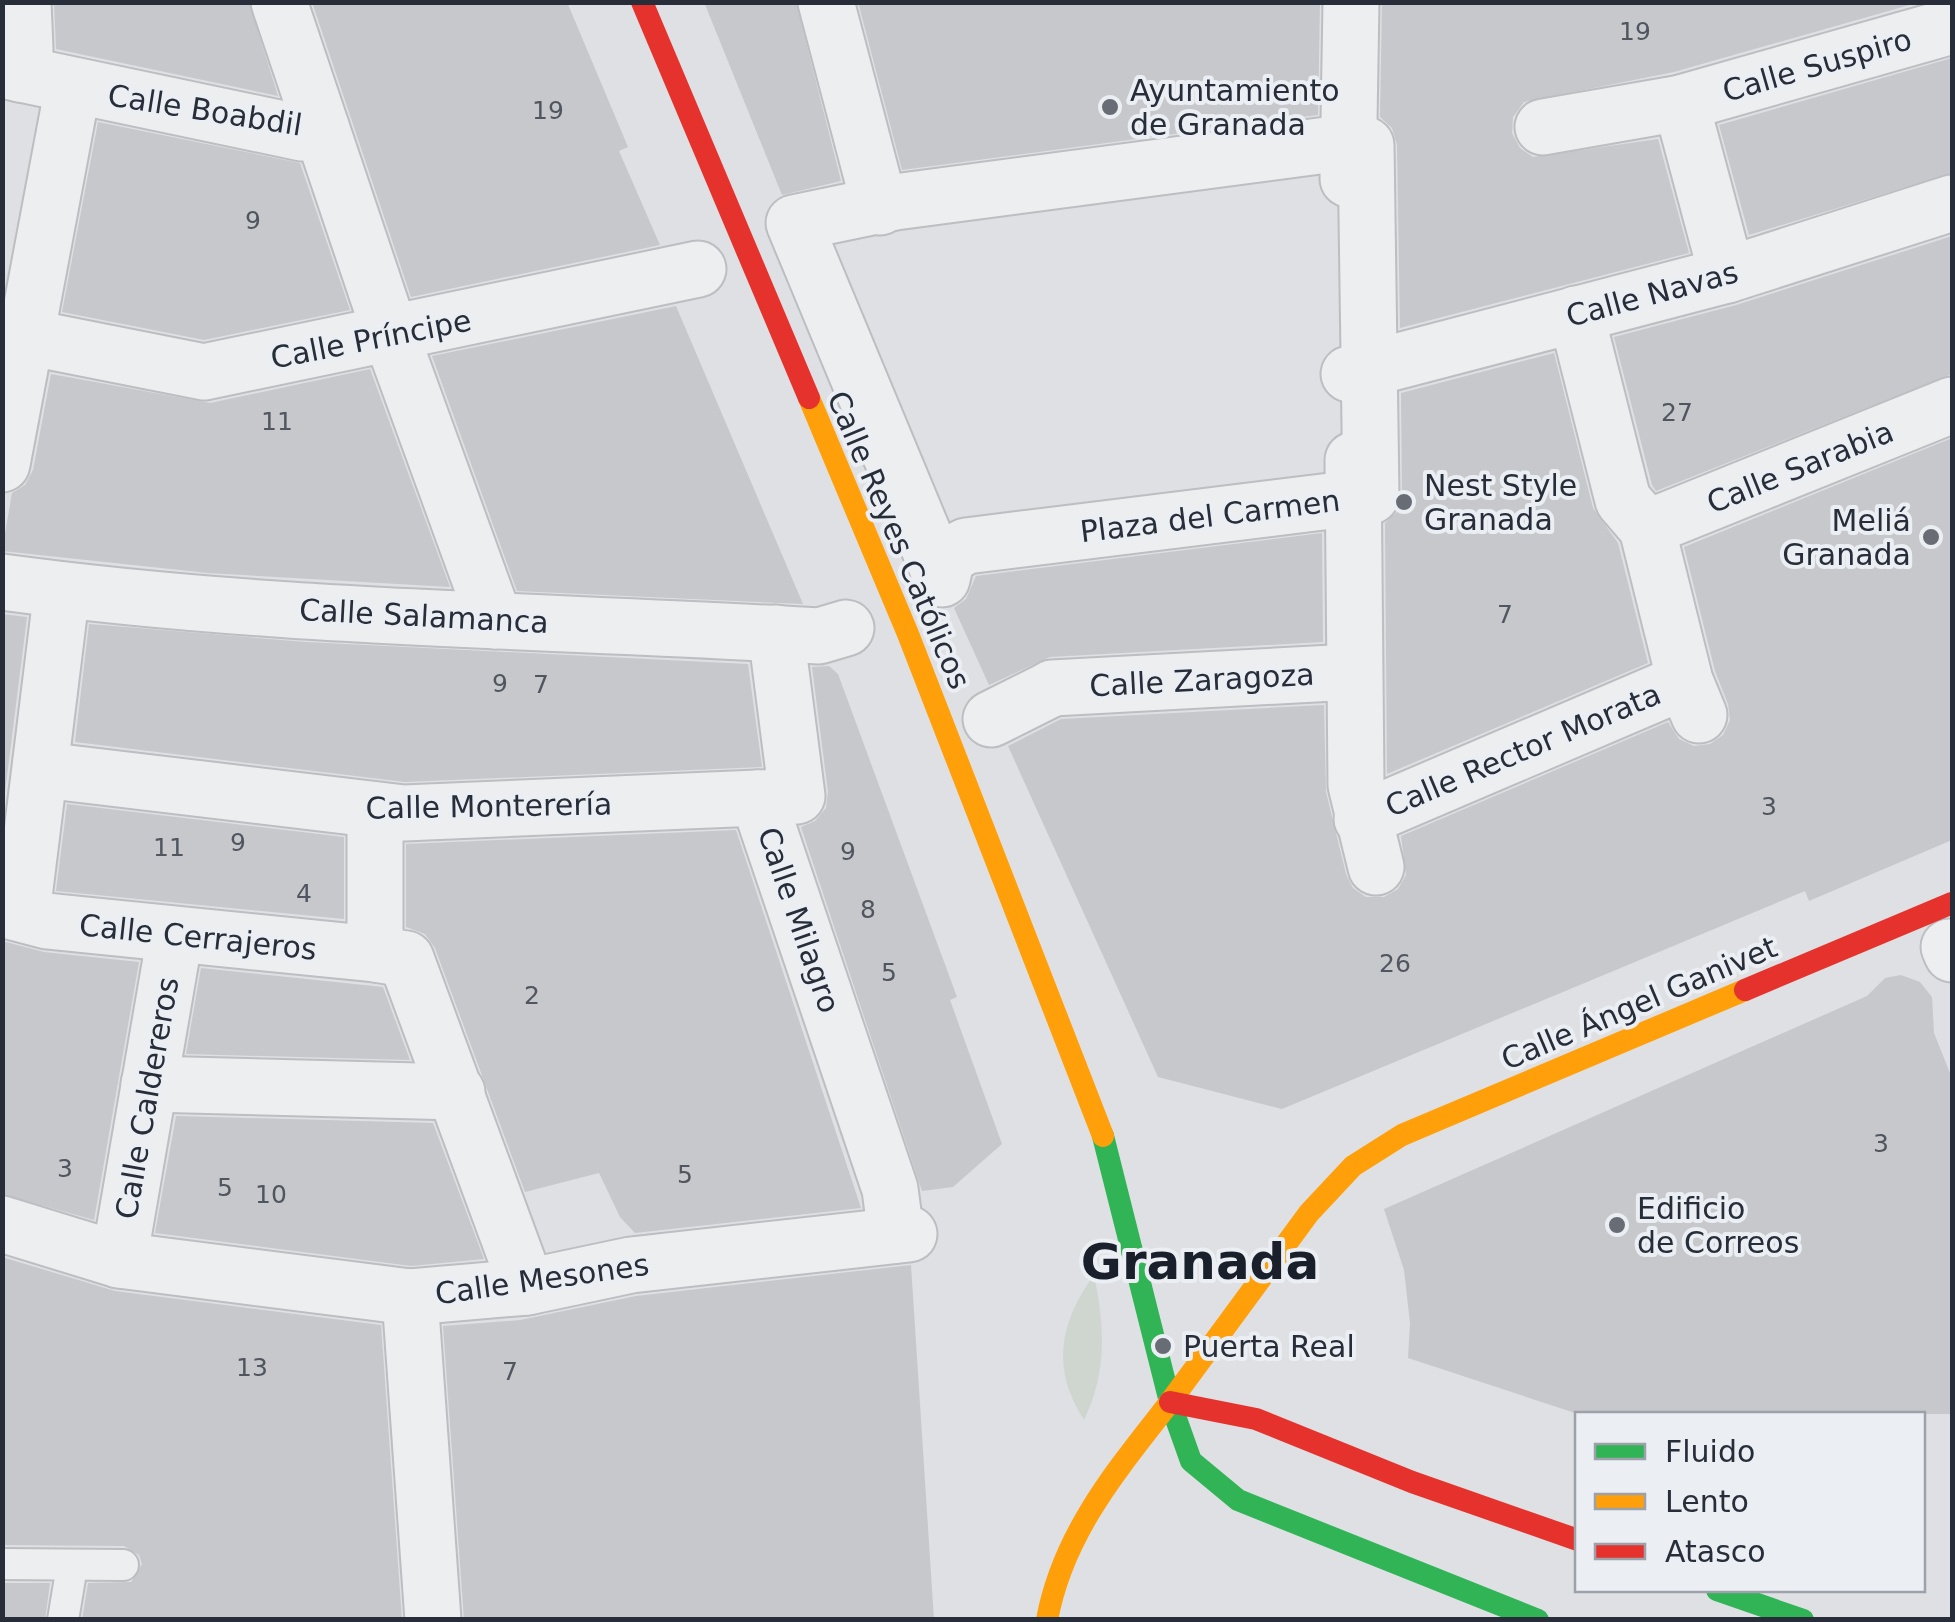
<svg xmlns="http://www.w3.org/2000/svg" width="1955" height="1622" font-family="'DejaVu Sans',sans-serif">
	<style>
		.green { fill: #cfd6cf }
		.building { fill: #c6c8cb }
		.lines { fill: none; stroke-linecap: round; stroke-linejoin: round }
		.lane-casing { stroke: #bcbec1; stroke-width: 34 }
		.street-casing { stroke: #bcbec1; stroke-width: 59 }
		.lane { stroke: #edeef0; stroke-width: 30 }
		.street { stroke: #edeef0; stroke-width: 55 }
		.fast { stroke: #30b455; stroke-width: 22 }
		.slow { stroke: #ff9f0a; stroke-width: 22 }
		.jam { stroke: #e5322d; stroke-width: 22 }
		.poi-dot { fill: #676c75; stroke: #ebeef3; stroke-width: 4 }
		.labels { text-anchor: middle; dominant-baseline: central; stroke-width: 8; stroke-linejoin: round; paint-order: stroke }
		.number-label { font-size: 25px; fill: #50555f }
		.street-label { font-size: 30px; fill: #272e3a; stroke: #ebeef3 }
		.poi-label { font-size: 30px; fill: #272e3a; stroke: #ebeef3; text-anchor: start }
		.town-label { font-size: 50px; font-weight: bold; fill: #191f2b; stroke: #ebeef3 }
	</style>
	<rect width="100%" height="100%" fill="#dee0e3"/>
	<path class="green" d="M 1094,1275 C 1105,1327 1107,1372 1084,1420 C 1051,1369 1059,1323 1094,1275 Z"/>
	<g class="building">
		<path d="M 54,2 L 249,2 L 278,96 L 56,49 Z"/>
		<path d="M 312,2 L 567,2 L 628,147 L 619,151 L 660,245 L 411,297 Z"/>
		<path d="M 704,2 L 796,2 L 841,181 L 782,195 Z"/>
		<path d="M 858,2 L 1320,2 L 1318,115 L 902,170 Z"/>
		<path d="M 1382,2 L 1920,2 L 1674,72 L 1524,102 L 1513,117 L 1512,133 L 1520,148 L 1533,157 L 1658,139 L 1689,253 L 1400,328 L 1397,145 L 1392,128 L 1380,117 Z"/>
		<path d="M 1952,58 L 1952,173 L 1749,235 L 1719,125 Z"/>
		<path d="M 98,122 L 300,163 L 350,310 L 204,340 L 62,312 Z"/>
		<path d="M 1952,236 L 1952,374 L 1656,491 L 1652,485 L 1614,337 L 1736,305 Z"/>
		<path d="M 676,306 L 803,604 L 517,591 L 432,356 Z"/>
		<path d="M 1554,353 L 1593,508 L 1618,543 L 1648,663 L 1387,774 L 1385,523 L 1398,511 L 1402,496 L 1401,393 Z"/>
		<path d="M 370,369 L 450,587 L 208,573 L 2,551 L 12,493 L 25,485 L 33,470 L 51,374 L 210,403 Z"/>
		<path d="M 1952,438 L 1952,840 L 1809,901 L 1805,891 L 1282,1109 L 1158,1077 L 1008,746 L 1061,719 L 1324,705 L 1326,792 L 1346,874 L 1353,888 L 1366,897 L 1384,897 L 1398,889 L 1406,875 L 1401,836 L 1668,722 L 1679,739 L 1694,746 L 1710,744 L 1723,735 L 1730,720 L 1728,704 L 1715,671 L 1684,547 Z"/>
		<path d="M 1322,533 L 1323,642 L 1050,657 L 989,685 L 954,608 L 966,599 L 976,576 Z"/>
		<path d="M 2,614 L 27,617 L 2,816 Z"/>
		<path d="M 89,624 L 306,642 L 748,664 L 762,767 L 405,782 L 75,742 Z"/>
		<path d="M 829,666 L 838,674 L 957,997 L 950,1000 L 1002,1144 L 953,1187 L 922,1191 L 801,827 L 815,821 L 826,808 L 828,792 L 812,667 Z"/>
		<path d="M 67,804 L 344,837 L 344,919 L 56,891 Z"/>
		<path d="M 736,830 L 861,1208 L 635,1233 L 620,1217 L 599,1173 L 525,1192 L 435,948 L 425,934 L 406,927 L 406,844 Z"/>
		<path d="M 2,941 L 44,952 L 139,962 L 94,1220 L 2,1194 Z"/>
		<path d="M 201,968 L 383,987 L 410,1060 L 186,1054 Z"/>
		<path d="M 1901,975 L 1920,982 L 1932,997 L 1934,1033 L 1952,1078 L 1952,1414 L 1578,1414 L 1408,1358 L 1410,1323 L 1404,1270 L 1384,1209 L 1867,996 L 1885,978 Z"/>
		<path d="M 176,1116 L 433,1123 L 484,1259 L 411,1266 L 155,1233 Z"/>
		<path d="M 2,1257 L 115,1291 L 381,1325 L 402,1620 L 82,1620 L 88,1583 L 131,1582 L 142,1564 L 139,1555 L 124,1546 L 2,1545 Z"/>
		<path d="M 911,1265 L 934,1620 L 464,1620 L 443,1326 L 520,1320 L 636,1296 Z"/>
		<path d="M 2,1583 L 50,1583 L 45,1620 L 2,1620 Z"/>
	</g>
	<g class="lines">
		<g class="lane-casing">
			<g id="lane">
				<path d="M 2,1564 L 123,1565"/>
				<path d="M 63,1620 L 72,1566"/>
			</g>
		</g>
		<g class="street-casing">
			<g id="street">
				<path d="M 279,2 L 391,335 L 495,621"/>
				<path d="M 826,2 L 880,207"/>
				<path d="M 2,70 L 302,133 L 321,127"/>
				<path d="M 20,74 L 25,49 L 23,2"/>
				<path d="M 1681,103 L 1727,275"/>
				<path d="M 1543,127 L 1681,103 L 1952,26"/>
				<path d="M 1327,145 L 1366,145 L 1371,496 L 966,546 L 947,557 L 942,579 L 794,223 L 895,202 Z"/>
				<path d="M 1348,179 L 1351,2"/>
				<path d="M 1576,314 L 1623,500 L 1647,528 L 1685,681 L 1699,715"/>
				<path d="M 27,337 L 204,372 L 698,269"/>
				<path d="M 1349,374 L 1727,275 L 1952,203"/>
				<path d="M 1353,460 L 1356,785 L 1376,867"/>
				<path d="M 2,464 L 73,87"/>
				<path d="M 1647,528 L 1952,405"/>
				<path d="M 2,582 C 273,619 547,620 819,636 L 846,628"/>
				<path d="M 776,633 L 797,796 L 758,798 L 890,1189 L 896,1235"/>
				<path d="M 1052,688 L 1352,672"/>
				<path d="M 991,719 L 1051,689"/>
				<path d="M 43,770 L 404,813 L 758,798"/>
				<path d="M 375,810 L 375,954 L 406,959 L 527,1287"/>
				<path d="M 1362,819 L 1685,681"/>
				<path d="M 2,909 L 47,921 L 375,954"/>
				<path d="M 22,913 L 62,590"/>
				<path d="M 1949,947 L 1952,954"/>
				<path d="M 149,1084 L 457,1092"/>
				<path d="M 2,1224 L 119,1260 L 410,1297 L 527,1287 L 631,1265 L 909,1234"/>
				<path d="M 119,1260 L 175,936"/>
				<path d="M 410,1297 L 433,1620"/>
			</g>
		</g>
		<use href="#lane" class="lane"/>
		<use href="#street" class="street"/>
		<g class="fast">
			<path d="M 1103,1136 L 1170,1402 L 1191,1461 L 1238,1500 L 1538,1620"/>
			<path d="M 1717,1590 L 1803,1620"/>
		</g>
		<g class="slow">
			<path d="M 809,398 L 908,634 L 1103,1136"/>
			<path d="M 1170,1402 L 1309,1213 L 1353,1166 L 1402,1135 L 1745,990"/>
			<path d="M 1047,1620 C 1063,1533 1117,1470 1170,1402"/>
		</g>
		<g class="jam">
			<path d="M 642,2 L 809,398"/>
			<path d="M 1745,990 L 1952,903"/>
			<path d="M 1170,1402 L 1256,1419 L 1412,1482 L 1578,1540"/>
		</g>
	</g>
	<g class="poi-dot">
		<circle cx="1110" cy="107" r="10"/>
		<circle cx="1404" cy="502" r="10"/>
		<circle cx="1931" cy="537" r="10"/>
		<circle cx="1617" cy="1225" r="10"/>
		<circle cx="1163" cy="1346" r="10"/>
	</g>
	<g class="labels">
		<g class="number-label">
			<text x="1635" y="31">19</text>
			<text x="548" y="110">19</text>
			<text x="253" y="220">9</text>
			<text x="1677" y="412">27</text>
			<text x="277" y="421">11</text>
			<text x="1505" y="614">7</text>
			<text x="500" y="683">9</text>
			<text x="541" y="684">7</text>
			<text x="1769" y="806">3</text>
			<text x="238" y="842">9</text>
			<text x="169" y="847">11</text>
			<text x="848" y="851">9</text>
			<text x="304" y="893">4</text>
			<text x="868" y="909">8</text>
			<text x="1395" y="963">26</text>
			<text x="889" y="972">5</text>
			<text x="532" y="995">2</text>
			<text x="1881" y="1143">3</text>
			<text x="65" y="1168">3</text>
			<text x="685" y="1174">5</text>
			<text x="225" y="1187">5</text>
			<text x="271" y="1194">10</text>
			<text x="252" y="1367">13</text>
			<text x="510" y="1371">7</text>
		</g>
		<g class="street-label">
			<text transform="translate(1817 65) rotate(-16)">Calle Suspiro</text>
			<text transform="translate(205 110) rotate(9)">Calle Boabdil</text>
			<text transform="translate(1652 294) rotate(-15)">Calle Navas</text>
			<text transform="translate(371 339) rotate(-11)">Calle Príncipe</text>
			<text transform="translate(1800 467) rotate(-22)">Calle Sarabia</text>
			<text transform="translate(1210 516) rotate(-7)">Plaza del Carmen</text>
			<text transform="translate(899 540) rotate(67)">Calle Reyes Católicos</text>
			<text transform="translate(424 616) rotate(3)">Calle Salamanca</text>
			<text transform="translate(1202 680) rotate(-3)">Calle Zaragoza</text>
			<text transform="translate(1523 750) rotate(-23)">Calle Rector Morata</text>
			<text transform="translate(489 806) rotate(-1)">Calle Monterería</text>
			<text transform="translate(799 920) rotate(71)">Calle Milagro</text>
			<text transform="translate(198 937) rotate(6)">Calle Cerrajeros</text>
			<text transform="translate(1639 1003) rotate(-23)">Calle Ángel Ganivet</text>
			<text transform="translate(147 1098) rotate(-80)">Calle Caldereros</text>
			<text transform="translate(542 1279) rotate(-8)">Calle Mesones</text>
		</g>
		<g class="poi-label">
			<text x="1130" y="90">Ayuntamiento<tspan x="1130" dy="34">de Granada</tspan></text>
			<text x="1424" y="485">Nest Style<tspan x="1424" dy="34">Granada</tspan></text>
			<text x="1911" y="520" text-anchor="end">Meliá<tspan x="1911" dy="34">Granada</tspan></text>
			<text x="1637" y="1208">Edificio<tspan x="1637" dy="34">de Correos</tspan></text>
			<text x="1183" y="1346">Puerta Real</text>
		</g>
		<g class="town-label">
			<text x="1200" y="1262">Granada</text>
		</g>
	</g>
	<rect width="1955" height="1622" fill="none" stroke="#272e3a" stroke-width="10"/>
	<rect x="1575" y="1412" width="350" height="180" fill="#ebeef3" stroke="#9da1a9" stroke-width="2.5"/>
	<rect x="1595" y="1444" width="50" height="15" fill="#30b455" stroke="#9da1a9" stroke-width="2.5"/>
	<text x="1665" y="1462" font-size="30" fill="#272e3a">Fluido</text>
	<rect x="1595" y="1494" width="50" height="15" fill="#ff9f0a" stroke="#9da1a9" stroke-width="2.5"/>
	<text x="1665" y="1512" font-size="30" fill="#272e3a">Lento</text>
	<rect x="1595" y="1544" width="50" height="15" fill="#e5322d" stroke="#9da1a9" stroke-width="2.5"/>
	<text x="1665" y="1562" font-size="30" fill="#272e3a">Atasco</text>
</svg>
